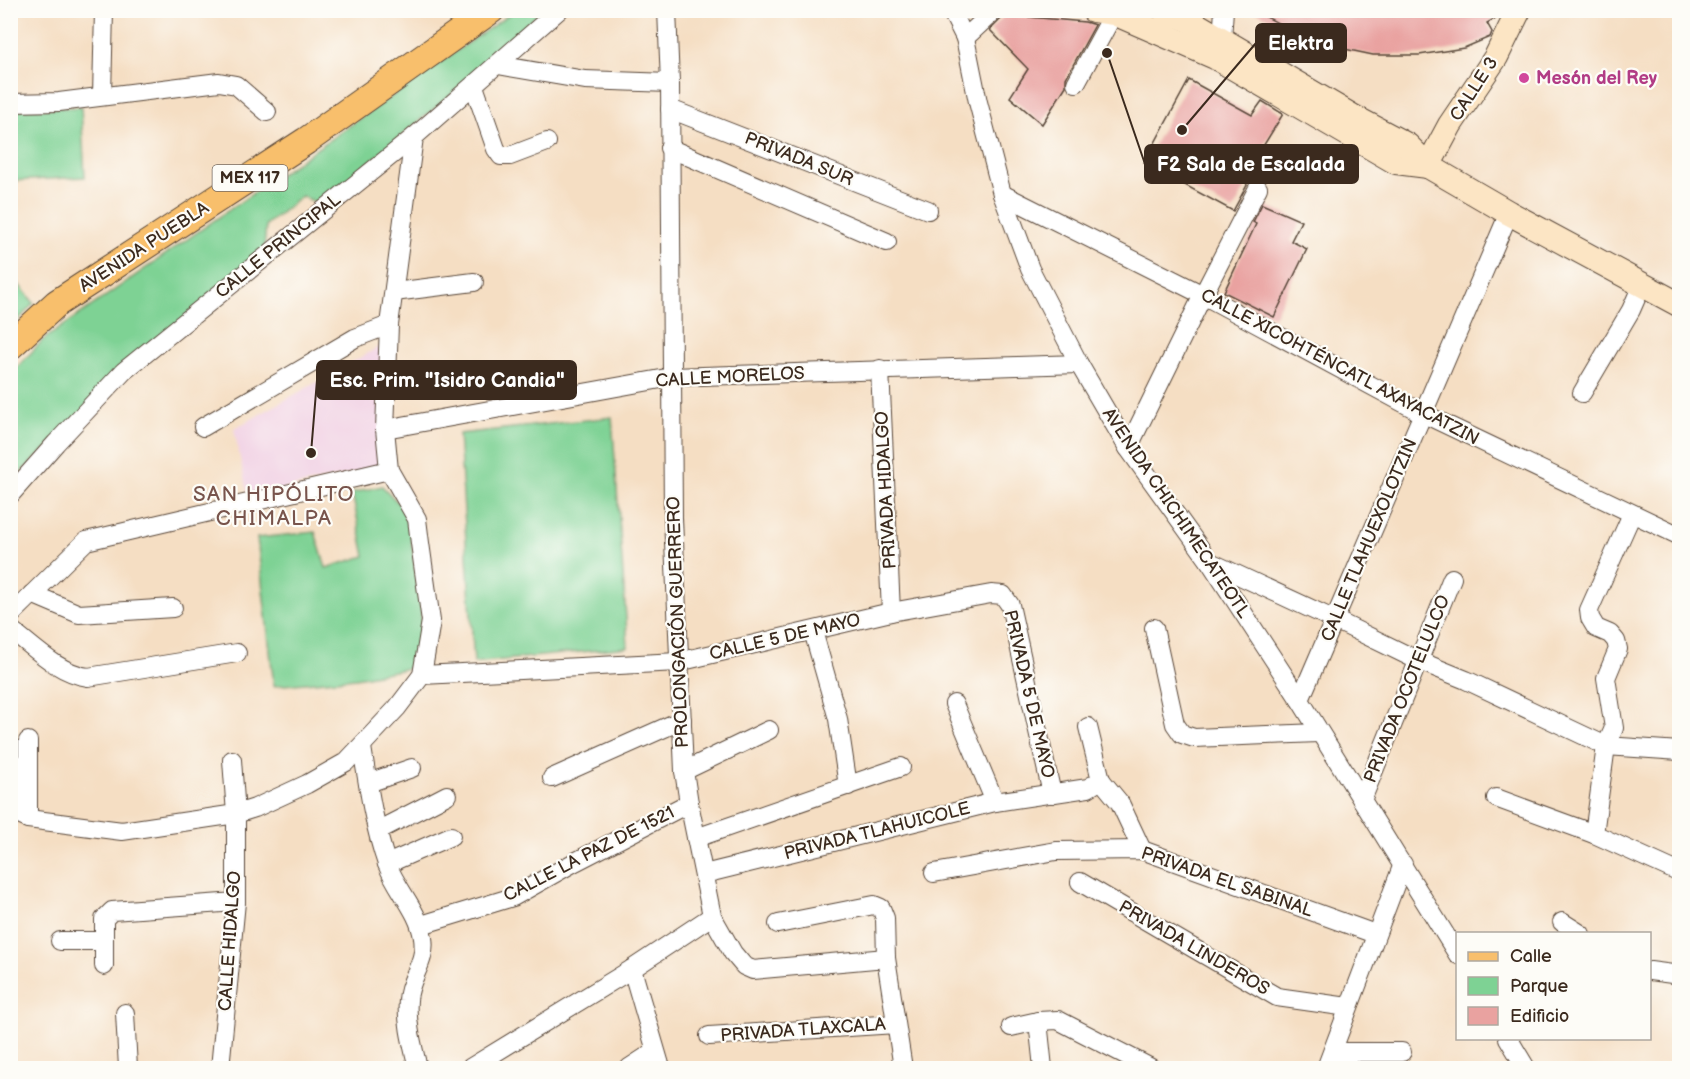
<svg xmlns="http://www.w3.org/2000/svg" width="1690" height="1079" font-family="'Balsamiq Sans',sans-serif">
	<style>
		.built { fill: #f1d0e4 }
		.green { fill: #7ed294; stroke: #5c7e59; stroke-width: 1.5 }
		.building { fill: #e9a2a0 }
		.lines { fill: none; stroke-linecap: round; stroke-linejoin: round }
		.minor-casing { stroke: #574537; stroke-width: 20 }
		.secondary-casing { stroke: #574537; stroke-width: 26 }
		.primary-casing { stroke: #574537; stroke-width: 29 }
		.minor { stroke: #fff; stroke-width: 18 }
		.secondary { stroke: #fce5c4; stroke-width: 24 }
		.primary { stroke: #f8bf6c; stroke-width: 27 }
		.hotel-dot { fill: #d1479c; stroke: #fdfcf7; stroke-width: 2 }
		.labels { text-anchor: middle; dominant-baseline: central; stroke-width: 4.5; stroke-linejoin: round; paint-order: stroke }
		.shield { fill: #fdfcf7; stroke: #75695f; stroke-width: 1.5 }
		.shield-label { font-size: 16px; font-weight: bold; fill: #3b2a1e }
		.hotel-label { font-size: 18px; font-weight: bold; fill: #b23c85; stroke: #fdfcf7; text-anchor: start }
		.street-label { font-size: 18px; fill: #3b2a1e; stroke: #fdfcf7 }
		.quarter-label { font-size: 21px; letter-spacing: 1.5px; fill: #78544c; stroke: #fdfcf7 }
		.leader { fill: none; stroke: #3b2a1e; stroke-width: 2 }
		.callout-dot { fill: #3b2a1e; stroke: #fdfcf7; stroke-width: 2 }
		.callout { fill: #3b2a1e; stroke: #3b2a1e; stroke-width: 2 }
		.callout-label { font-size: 20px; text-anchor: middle; font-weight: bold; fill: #fff }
	</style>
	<rect width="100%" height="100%" fill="#fdfcf7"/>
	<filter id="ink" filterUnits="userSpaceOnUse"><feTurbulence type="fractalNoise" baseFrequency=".0167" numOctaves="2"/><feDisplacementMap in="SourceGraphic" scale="12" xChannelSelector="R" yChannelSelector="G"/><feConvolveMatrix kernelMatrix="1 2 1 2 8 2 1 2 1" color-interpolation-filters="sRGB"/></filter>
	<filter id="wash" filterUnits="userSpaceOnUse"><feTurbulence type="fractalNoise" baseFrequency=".008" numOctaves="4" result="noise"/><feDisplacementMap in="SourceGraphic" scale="24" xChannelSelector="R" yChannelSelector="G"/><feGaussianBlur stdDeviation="1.35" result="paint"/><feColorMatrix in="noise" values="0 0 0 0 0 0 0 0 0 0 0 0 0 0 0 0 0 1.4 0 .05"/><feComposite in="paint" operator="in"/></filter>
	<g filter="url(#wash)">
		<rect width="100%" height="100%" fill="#f5dec3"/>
		<path class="built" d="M 386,343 L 382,467 L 248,497 L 234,429 Z"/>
		<g class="green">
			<path d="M 514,11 L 540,11 L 484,67 L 319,204 L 302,196 L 266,225 L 264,250 L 11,481 L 11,374 L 43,340 Z"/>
			<path d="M 81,107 L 85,177 L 11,181 L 11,110 Z"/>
			<path d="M 10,274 L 34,303 L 11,328 L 10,328 Z"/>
			<path d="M 612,417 L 628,647 L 474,663 L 459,434 Z"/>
			<path d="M 382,486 L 407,512 L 421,609 L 422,666 L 356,678 L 274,686 L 257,538 L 315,532 L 326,568 L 365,556 L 352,493 Z"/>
		</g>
		<g id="blocks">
			<g class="building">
				<path d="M 1253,10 L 1503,10 L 1501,15 L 1487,23 L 1492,32 L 1490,37 L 1464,48 L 1419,55 L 1373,55 L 1316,43 Z"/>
				<path d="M 1005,15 L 1085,22 L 1095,25 L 1066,78 L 1066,86 L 1042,124 L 1010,97 L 1028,69 L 990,30 Z"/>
				<path d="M 1189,80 L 1252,115 L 1262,101 L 1283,114 L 1244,177 L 1247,185 L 1233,211 L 1144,163 Z"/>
				<path d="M 1262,204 L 1301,221 L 1291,241 L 1307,249 L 1274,317 L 1224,292 L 1256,224 L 1253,222 Z"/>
			</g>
		</g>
	</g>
	<g filter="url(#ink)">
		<use href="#blocks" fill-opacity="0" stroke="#574537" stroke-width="1.5"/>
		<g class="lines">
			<g class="minor-casing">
				<g id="minor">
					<path d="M 667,10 L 670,83 L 673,518 L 684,771 L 689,803 L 712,916 L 733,953 L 744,966 L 753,970 L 886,958"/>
					<path d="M 951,10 L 965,38 L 978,102 L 1002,194 L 1030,269 L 1079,364 L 1128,448 L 1210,562 L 1300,700 L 1458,955"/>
					<path d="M 965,38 L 995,10"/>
					<path d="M 1218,50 L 1222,39 L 1224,10"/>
					<path d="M 498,65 L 585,80 L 670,83"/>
					<path d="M 1076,83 L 1114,13"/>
					<path d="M 474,86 L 496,149 L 501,156 L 510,156 L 547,142"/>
					<path d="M 102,96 L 104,10"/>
					<path d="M 10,103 L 59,102 L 219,82 L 236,85 L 267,112"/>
					<path d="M 670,109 L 928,210"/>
					<path d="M 669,148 L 887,242"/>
					<path d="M 1002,194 L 1203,295 L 1424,414 L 1680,536"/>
					<path d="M 394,292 L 474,282"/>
					<path d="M 880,369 L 891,612"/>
					<path d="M 1582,393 L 1631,310 L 1642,285"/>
					<path d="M 203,427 L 355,338 L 389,325"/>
					<path d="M 385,429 L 672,377 L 1079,364"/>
					<path d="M 1128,448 L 1203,295 L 1258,188"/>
					<path d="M 10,495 L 56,443 L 124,371 L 414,137 L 559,10"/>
					<path d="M 1210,562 L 1335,620 L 1417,660 L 1466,680 L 1606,746 L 1680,751"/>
					<path d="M 32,594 L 79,614 L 173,608"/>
					<path d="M 10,616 L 86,541 L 389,470"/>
					<path d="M 1154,628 L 1175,724 L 1182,734 L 1194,738 L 1318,733"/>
					<path d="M 10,629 C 34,647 58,673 88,677 L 237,653"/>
					<path d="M 813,631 L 838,719 L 848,786"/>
					<path d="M 422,675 L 678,662 L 891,612 L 991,594 L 1003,595 L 1010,605 L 1052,794"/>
					<path d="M 1300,700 L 1509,213"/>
					<path d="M 954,704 L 995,802"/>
					<path d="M 28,741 L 28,819"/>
					<path d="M 362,747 C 368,785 374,827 387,864 C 397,890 419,911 423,938 C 427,962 409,978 408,1000 C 406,1023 413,1047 418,1068"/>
					<path d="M 684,771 L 769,730"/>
					<path d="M 552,778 L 682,720"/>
					<path d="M 1101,780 L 1120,803 L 1142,850"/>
					<path d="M 368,783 L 412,768"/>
					<path d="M 1496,798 L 1594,834 L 1680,873"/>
					<path d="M 1362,800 L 1452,578"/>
					<path d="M 10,811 L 28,819 L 122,831 L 236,814 L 255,808 L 307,784 L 346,762 L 397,708 L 422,675 L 431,621 L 420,543 L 417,519 L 389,470 L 385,429 L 389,325 L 414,137"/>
					<path d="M 379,830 L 447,795"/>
					<path d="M 1594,834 L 1606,746 L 1614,728 L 1606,678 L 1618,649 L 1616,641 L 1610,634 L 1596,628 L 1590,618 L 1589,610 L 1632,514"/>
					<path d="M 696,838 L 901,767"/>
					<path d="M 387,864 L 451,836"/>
					<path d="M 934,873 L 1056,851 L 1142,850 L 1375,934"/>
					<path d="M 704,874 L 995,802 L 1088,788 L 1101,780 L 1088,727"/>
					<path d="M 1080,882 L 1277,997 L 1348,1007"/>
					<path d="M 1562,922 L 1581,934"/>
					<path d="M 778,924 L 874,905 L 881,908 L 885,918 L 886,958 L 903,1068"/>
					<path d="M 421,925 L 513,897 L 573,863 L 689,803"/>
					<path d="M 60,941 L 104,941"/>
					<path d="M 104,966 L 104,919 L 112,911 L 236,902"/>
					<path d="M 632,969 L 661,1068"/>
					<path d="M 1650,971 L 1680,975"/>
					<path d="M 125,1013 L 128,1068"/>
					<path d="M 1038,1021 L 1043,1068"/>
					<path d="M 1011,1027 L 1038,1021 L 1058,1020 L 1151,1068"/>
					<path d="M 709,1036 L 896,1024"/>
					<path d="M 1508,1038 L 1526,1068"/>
					<path d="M 1333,1052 L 1402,1052"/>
					<path d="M 220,1068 L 236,902 L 236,814 L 232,760"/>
					<path d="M 470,1068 L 632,969 L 712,916"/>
					<path d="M 629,1068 L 655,1051"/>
					<path d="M 1326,1068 L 1403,864"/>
				</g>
			</g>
			<g class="secondary-casing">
				<g id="secondary">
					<path d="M 1093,10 L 1114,13 L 1215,57 L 1396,162 L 1428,166"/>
					<path d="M 1164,10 L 1187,19 L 1352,116 L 1407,145 L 1428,166 L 1509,213 L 1680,305"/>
					<path d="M 1428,166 L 1450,125 L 1496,57 L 1519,10"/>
				</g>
			</g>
			<g class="primary-casing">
				<path id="primary" d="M 10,346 L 57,303 L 306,141 L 491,10"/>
			</g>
			<use href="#minor" class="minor"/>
			<use href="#secondary" class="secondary"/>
			<use href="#primary" class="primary"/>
		</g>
	</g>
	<circle class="hotel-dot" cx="1524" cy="78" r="6"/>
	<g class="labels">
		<rect class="shield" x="212.5" y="165" width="75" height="26" rx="4.5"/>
		<g class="shield-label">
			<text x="250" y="178">MEX 117</text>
		</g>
		<g class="hotel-label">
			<text x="1536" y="78">Mesón del Rey</text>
		</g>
		<g class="street-label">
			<text transform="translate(1474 89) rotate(-57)">CALLE 3</text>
			<text transform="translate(799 159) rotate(22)">PRIVADA SUR</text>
			<text transform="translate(278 246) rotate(-39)">CALLE PRINCIPAL</text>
			<text transform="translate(144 247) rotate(-33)">AVENIDA PUEBLA</text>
			<text transform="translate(1340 367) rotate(28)">CALLE XICOHTÉNCATL AXAYACATZIN</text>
			<text transform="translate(730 377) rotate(-3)">CALLE MORELOS</text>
			<text transform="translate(886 490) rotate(-93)">PRIVADA HIDALGO</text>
			<text transform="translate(1176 513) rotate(56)">AVENIDA CHICHIMECATEOTL</text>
			<text transform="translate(1369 540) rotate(-67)">CALLE TLAHUEXOLOTZIN</text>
			<text transform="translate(678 622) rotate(-92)">PROLONGACIÓN GUERRERO</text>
			<text transform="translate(785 637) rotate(-13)">CALLE 5 DE MAYO</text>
			<text transform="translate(1407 689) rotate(-68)">PRIVADA OCOTELULCO</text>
			<text transform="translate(1029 694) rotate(77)">PRIVADA 5 DE MAYO</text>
			<text transform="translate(877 831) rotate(-14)">PRIVADA TLAHUICOLE</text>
			<text transform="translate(589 854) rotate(-27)">CALLE LA PAZ DE 1521</text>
			<text transform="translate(1227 882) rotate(19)">PRIVADA EL SABINAL</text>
			<text transform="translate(230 941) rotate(-86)">CALLE HIDALGO</text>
			<text transform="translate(1194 948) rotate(30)">PRIVADA LINDEROS</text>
			<text transform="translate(803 1030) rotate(-4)">PRIVADA TLAXCALA</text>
		</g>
		<g class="quarter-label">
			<text x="274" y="494">SAN HIPÓLITO<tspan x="274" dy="24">CHIMALPA</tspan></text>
		</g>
	</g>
	<path class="leader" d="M1182 130L1256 43M1107 53L1145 164M311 453L317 380"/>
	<g class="callout-dot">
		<circle cx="1182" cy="130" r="6"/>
		<circle cx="1107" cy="53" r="6"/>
		<circle cx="311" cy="453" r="6"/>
	</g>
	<g class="callout">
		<rect x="1256" y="24" width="90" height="38" rx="6"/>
		<rect x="1145" y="145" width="213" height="38" rx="6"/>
		<rect x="317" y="361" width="259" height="38" rx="6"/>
	</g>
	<g class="callout-label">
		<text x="1301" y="50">Elektra</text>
		<text x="1251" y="171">F2 Sala de Escalada</text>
		<text x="447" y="387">Esc. Prim. "Isidro Candia"</text>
	</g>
	<rect width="1690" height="1079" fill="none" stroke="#fdfcf7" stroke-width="36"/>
	<rect x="1456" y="932" width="195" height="108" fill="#fdfcf7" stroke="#afa8a0" stroke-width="1.5"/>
	<rect x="1468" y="952" width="30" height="9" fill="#f8bf6c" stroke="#afa8a0" stroke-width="1.5"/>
	<text x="1510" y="962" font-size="18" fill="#3b2a1e">Calle</text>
	<rect x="1468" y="977" width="30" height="18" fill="#7ed294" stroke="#afa8a0" stroke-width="1.5"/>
	<text x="1510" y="992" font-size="18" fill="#3b2a1e">Parque</text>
	<rect x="1468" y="1007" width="30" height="18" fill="#e9a2a0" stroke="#afa8a0" stroke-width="1.5"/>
	<text x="1510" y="1022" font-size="18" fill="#3b2a1e">Edificio</text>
</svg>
